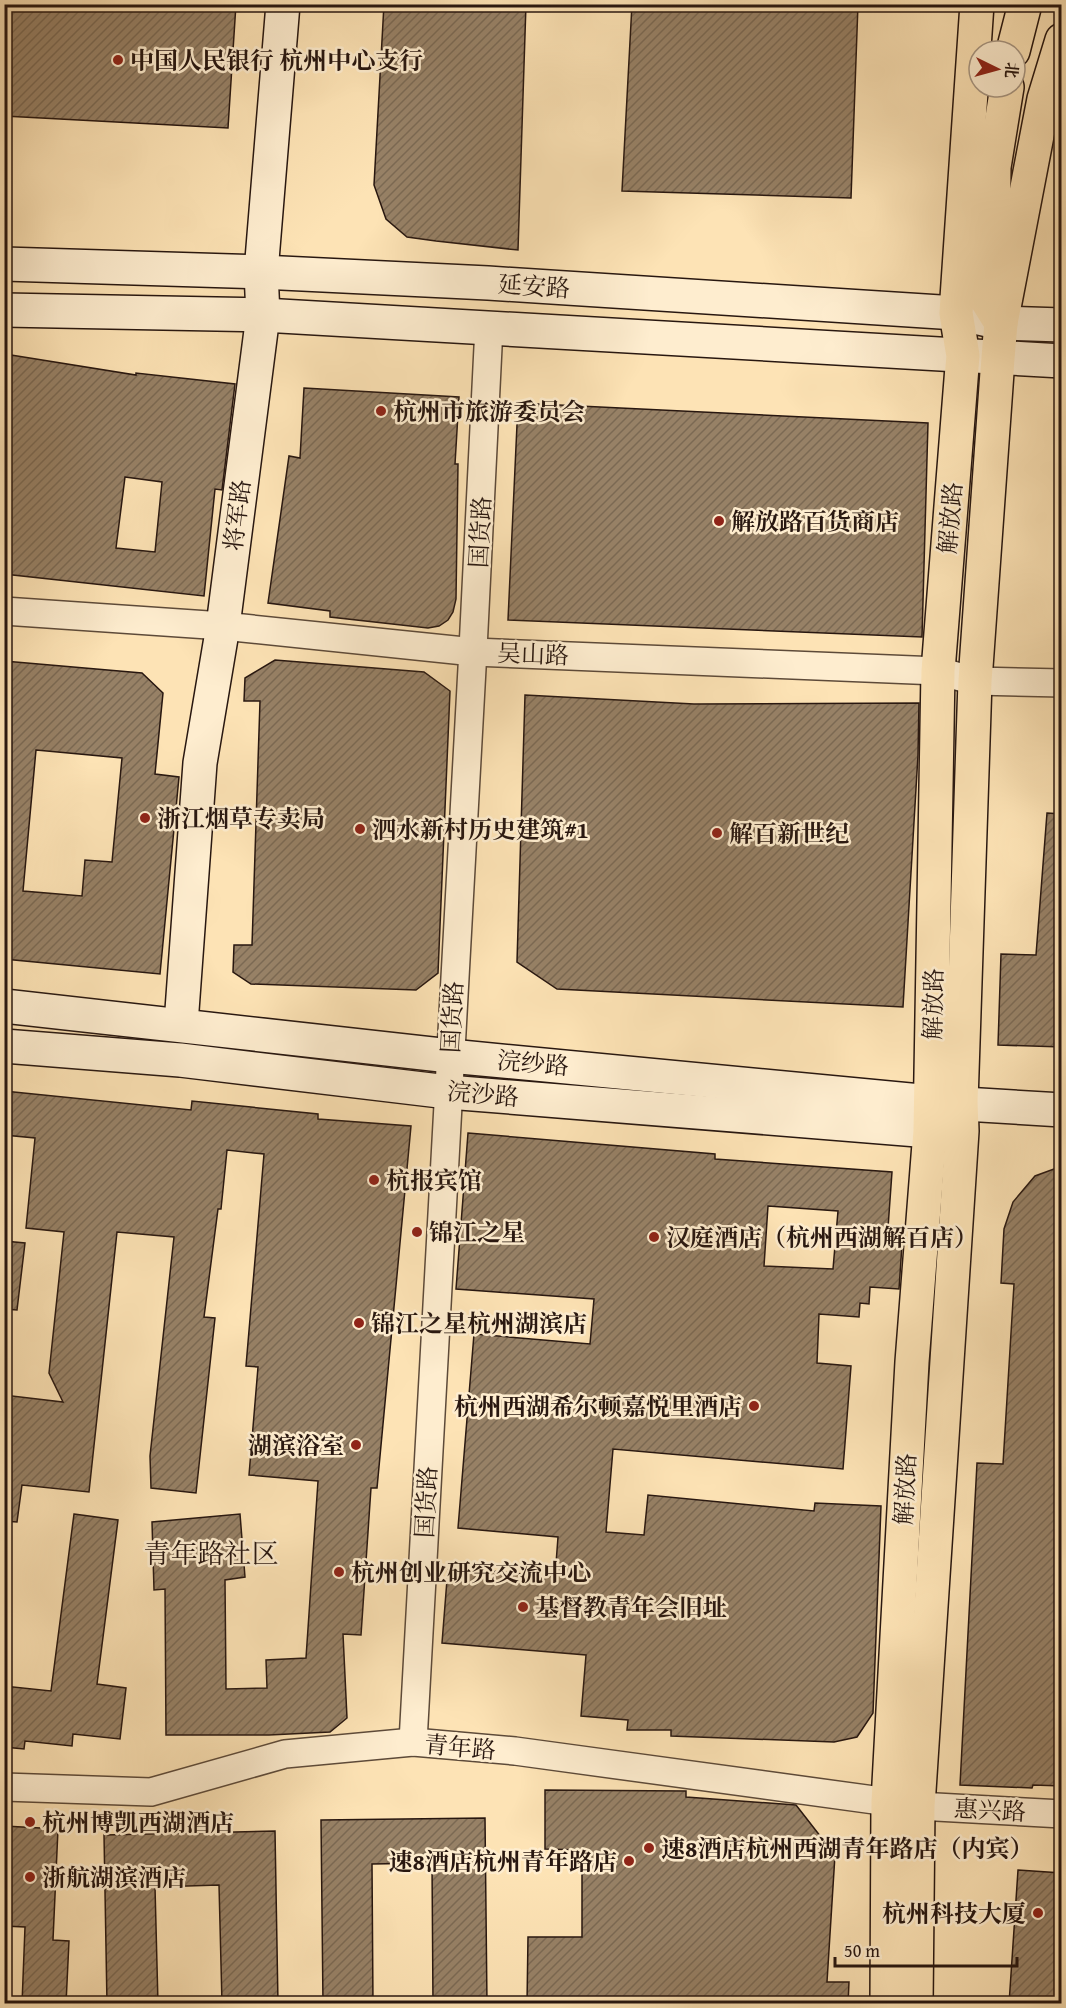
<svg xmlns="http://www.w3.org/2000/svg" width="1066" height="2008" font-family="'Gentium Book Plus','Noto Serif SC',serif">
	<style>
		.building { fill: url(#building-hatch); stroke: #281710; stroke-width: 1.5; fill-rule: evenodd }
		.lines { fill: none; stroke-linecap: round; stroke-linejoin: round }
		.street-casing { stroke: #5d4a39; stroke-width: 30 }
		.secondary-casing { stroke: #281710; stroke-width: 36 }
		.primary-casing { stroke: #281710; stroke-width: 36 }
		.street { stroke: #feedcf; stroke-width: 27 }
		.secondary { stroke: #feedcf; stroke-width: 33 }
		.primary { stroke: #fde3b5; stroke-width: 33 }
		.poi-dot { fill: #8f2418; stroke: #feedcf; stroke-width: 2 }
		.labels { text-anchor: middle; dominant-baseline: central; stroke-width: 5; stroke-linejoin: round; paint-order: stroke }
		.poi-label { font-size: 24px; font-weight: bold; fill: #281710; stroke: #feedcf; text-anchor: start }
		.street-label { font-size: 24px; fill: #281710; stroke: #feedcf }
		.quarter-label { font-size: 27px; fill: #281710; stroke: #feedcf }
	</style>
	<defs>
		<pattern id="building-hatch" width="6" height="6" patternUnits="userSpaceOnUse" patternTransform="scale(1.5)"><rect width="6" height="6" fill="#978166"/><path d="M-1 1l2-2M0 6l6-6M5 7l2-2" fill="none" stroke="#7b6953"/></pattern>
	</defs>
	<rect width="100%" height="100%" fill="#fde3b5"/>
	<filter id="stains"><feTurbulence type="fractalNoise" baseFrequency=".00333" numOctaves="4"/><feColorMatrix values="0 0 0 0 .2 0 0 0 0 .09 0 0 0 0 .02 0 0 0 .5 -.17"/></filter>
	<radialGradient id="worn" r=".72"><stop offset=".6" stop-color="#630" stop-opacity="0"/><stop offset="1" stop-color="#630" stop-opacity=".3"/></radialGradient>
	<g class="building">
		<path d="M 4,4 L 236,4 L 228,128 L 4,116 Z"/>
		<path d="M 384,4 L 526,4 L 518,250 L 436,241 L 407,237 L 386,219 L 374,185 Z"/>
		<path d="M 632,4 L 858,4 L 851,198 L 622,191 Z"/>
		<path d="M 11,355 L 136,375 L 136,373 L 235,384 L 222,490 L 215,489 L 204,596 L 4,574 L 4,397 ZM 125,477 L 162,482 L 155,552 L 116,548 Z"/>
		<path d="M 304,388 L 459,397 L 455,464 L 458,464 L 456,599 L 453,612 L 448,620 L 439,626 L 428,628 L 330,617 L 330,611 L 268,603 L 289,456 L 300,458 Z"/>
		<path d="M 518,403 L 928,423 L 922,637 L 508,620 Z"/>
		<path d="M 275,660 L 424,672 L 450,691 L 438,973 L 416,990 L 251,984 L 233,972 L 234,945 L 252,945 L 260,701 L 244,701 L 245,678 Z"/>
		<path d="M 4,661 L 142,673 L 163,693 L 155,774 L 179,777 L 160,974 L 4,959 ZM 36,750 L 122,758 L 112,862 L 85,860 L 82,896 L 23,891 Z"/>
		<path d="M 525,695 L 694,704 L 919,703 L 918,755 L 903,1007 L 557,989 L 517,962 Z"/>
		<path d="M 1047,813 L 1062,814 L 1062,1047 L 998,1045 L 1001,954 L 1036,955 Z"/>
		<path d="M 4,1091 L 191,1110 L 192,1101 L 318,1114 L 318,1119 L 411,1126 L 377,1488 L 371,1488 L 361,1635 L 343,1634 L 347,1718 L 330,1732 L 269,1735 L 166,1735 L 165,1589 L 154,1590 L 152,1522 L 240,1514 L 245,1577 L 225,1580 L 226,1689 L 267,1688 L 266,1660 L 306,1658 L 318,1481 L 249,1475 L 258,1367 L 246,1366 L 264,1154 L 227,1150 L 221,1209 L 218,1209 L 204,1317 L 215,1318 L 196,1493 L 151,1488 L 150,1456 L 174,1237 L 117,1232 L 89,1492 L 22,1485 L 17,1522 L 4,1521 L 4,1395 L 63,1402 L 49,1373 L 64,1232 L 26,1228 L 35,1138 L 4,1135 Z"/>
		<path d="M 468,1133 L 715,1154 L 715,1159 L 892,1172 L 888,1228 L 903,1230 L 899,1289 L 870,1287 L 869,1304 L 860,1303 L 859,1317 L 819,1314 L 817,1363 L 851,1366 L 843,1469 L 613,1449 L 606,1532 L 644,1535 L 648,1495 L 814,1511 L 815,1503 L 881,1506 L 873,1713 L 857,1737 L 834,1742 L 671,1736 L 671,1730 L 627,1730 L 628,1720 L 581,1716 L 586,1655 L 442,1643 L 448,1567 L 555,1577 L 558,1537 L 458,1528 L 474,1334 L 590,1344 L 594,1299 L 456,1289 ZM 768,1206 L 838,1211 L 833,1269 L 764,1266 Z"/>
		<path d="M 1062,1166 L 1062,1786 L 1033,1785 L 1032,1788 L 960,1785 L 977,1463 L 1003,1464 L 1014,1284 L 1001,1283 L 1004,1229 L 1013,1202 L 1035,1176 Z"/>
		<path d="M 4,1241 L 25,1243 L 17,1310 L 4,1309 Z"/>
		<path d="M 74,1514 L 118,1520 L 97,1684 L 126,1688 L 120,1739 L 73,1734 L 72,1746 L 25,1741 L 24,1749 L 4,1747 L 4,1686 L 51,1691 Z"/>
		<path d="M 545,1790 L 686,1791 L 686,1797 L 796,1805 L 835,1855 L 827,1982 L 849,1982 L 848,2004 L 527,2004 L 528,1937 L 582,1937 L 582,1850 L 545,1849 Z"/>
		<path d="M 485,1818 L 487,2004 L 433,2004 L 432,1863 L 372,1864 L 373,2004 L 323,2004 L 321,1820 Z"/>
		<path d="M 4,1826 L 58,1829 L 53,1940 L 69,1941 L 66,2004 L 22,2004 L 25,1927 L 4,1926 Z"/>
		<path d="M 275,1831 L 278,2004 L 222,2004 L 219,1885 L 155,1887 L 158,2004 L 107,2004 L 104,1835 Z"/>
		<path d="M 1018,1870 L 1062,1873 L 1062,1952 L 1057,2004 L 1009,2004 Z"/>
	</g>
	<g class="lines">
		<g class="street-casing">
			<g id="street">
				<path d="M 4,611 L 223,626 L 474,652 L 938,671 L 975,681 L 1062,683"/>
				<path d="M 413,1742 C 438,1271 467,799 489,327"/>
				<path d="M 4,1787 L 151,1792 L 285,1754 L 413,1742 L 515,1751 L 918,1806 L 1062,1814"/>
			</g>
		</g>
		<g class="secondary-casing">
			<g id="secondary">
				<path d="M 4,264 L 261,272 L 488,283 L 956,313 L 1001,323 L 1062,325"/>
				<path d="M 4,310 L 263,315 L 1062,361"/>
				<path d="M 4,1006 L 450,1056 L 931,1102 L 1062,1110"/>
				<path d="M 181,1024 L 200,763 L 223,626 L 263,315 L 261,272 L 283,4"/>
				<path d="M 4,1046 L 180,1060 L 448,1092 L 930,1131 L 959,1131"/>
			</g>
		</g>
		<g class="primary-casing">
			<g id="primary">
				<path d="M 1013,51 L 1025,4"/>
				<path d="M 980,228 L 983,294 L 1001,323"/>
				<path d="M 993,252 L 994,167 L 1007,87"/>
				<path d="M 887,2004 L 888,1802 L 912,1362 L 930,1131 L 938,671 L 962,367 L 963,356 L 956,313 L 977,4"/>
				<path d="M 916,2004 L 918,1806 L 962,1131 L 961,1102 L 975,681 L 998,358 L 1001,323 L 1044,99 L 1062,40"/>
			</g>
		</g>
		<use href="#street" class="street"/>
		<use href="#secondary" class="secondary"/>
		<use href="#primary" class="primary"/>
	</g>
	<g class="poi-dot">
		<circle cx="118" cy="60" r="6"/>
		<circle cx="381" cy="411" r="6"/>
		<circle cx="719" cy="521" r="6"/>
		<circle cx="145" cy="818" r="6"/>
		<circle cx="360" cy="829" r="6"/>
		<circle cx="717" cy="833" r="6"/>
		<circle cx="374" cy="1180" r="6"/>
		<circle cx="417" cy="1232" r="6"/>
		<circle cx="654" cy="1237" r="6"/>
		<circle cx="359" cy="1323" r="6"/>
		<circle cx="754" cy="1406" r="6"/>
		<circle cx="356" cy="1445" r="6"/>
		<circle cx="339" cy="1572" r="6"/>
		<circle cx="523" cy="1607" r="6"/>
		<circle cx="30" cy="1822" r="6"/>
		<circle cx="649" cy="1848" r="6"/>
		<circle cx="629" cy="1861" r="6"/>
		<circle cx="30" cy="1877" r="6"/>
		<circle cx="1038" cy="1913" r="6"/>
	</g>
	<g class="labels">
		<g class="poi-label">
			<text x="130" y="60">中国人民银行 杭州中心支行</text>
			<text x="393" y="411">杭州市旅游委员会</text>
			<text x="731" y="521">解放路百货商店</text>
			<text x="157" y="818">浙江烟草专卖局</text>
			<text x="372" y="829">泗水新村历史建筑#1</text>
			<text x="729" y="833">解百新世纪</text>
			<text x="386" y="1180">杭报宾馆</text>
			<text x="429" y="1232">锦江之星</text>
			<text x="666" y="1237">汉庭酒店（杭州西湖解百店）</text>
			<text x="371" y="1323">锦江之星杭州湖滨店</text>
			<text x="742" y="1406" text-anchor="end">杭州西湖希尔顿嘉悦里酒店</text>
			<text x="344" y="1445" text-anchor="end">湖滨浴室</text>
			<text x="351" y="1572">杭州创业研究交流中心</text>
			<text x="535" y="1607">基督教青年会旧址</text>
			<text x="42" y="1822">杭州博凯西湖酒店</text>
			<text x="661" y="1848">速8酒店杭州西湖青年路店（内宾）</text>
			<text x="617" y="1861" text-anchor="end">速8酒店杭州青年路店</text>
			<text x="42" y="1877">浙航湖滨酒店</text>
			<text x="1026" y="1913" text-anchor="end">杭州科技大厦</text>
		</g>
		<g class="street-label">
			<text transform="translate(534 286) rotate(4)">延安路</text>
			<text transform="translate(237 515) rotate(-83)">将军路</text>
			<text transform="translate(950 518) rotate(-85)">解放路</text>
			<text transform="translate(480 532) rotate(-87)">国货路</text>
			<text transform="translate(533 654) rotate(2)">吴山路</text>
			<text transform="translate(933 1004) rotate(-89)">解放路</text>
			<text transform="translate(452 1017) rotate(-87)">国货路</text>
			<text transform="translate(533 1063) rotate(5)">浣纱路</text>
			<text transform="translate(483 1094) rotate(5)">浣沙路</text>
			<text transform="translate(905 1489) rotate(-87)">解放路</text>
			<text transform="translate(426 1502) rotate(-87)">国货路</text>
			<text transform="translate(460 1747) rotate(5)">青年路</text>
			<text transform="translate(990 1810) rotate(3)">惠兴路</text>
		</g>
		<g class="quarter-label">
			<text x="211" y="1553">青年路社区</text>
		</g>
	</g>
	<rect width="1066" height="2008" fill="none" stroke="#fde3b5" stroke-width="24"/>
	<rect x="6" y="6" width="1054" height="1996" fill="none" stroke="#281710" stroke-width="3"/>
	<rect x="12" y="12" width="1042" height="1984" fill="none" stroke="#281710" stroke-width="1.5"/>
	<g transform="translate(997 69) rotate(95)"><circle r="28" fill="#feedcf" stroke="#a89783" stroke-width="1.5"/>
	<path d="M0-4.5L10 22L0 15L-10 22Z" fill="#8f2418"/>
	<text y="-9" font-size="16" font-weight="bold" text-anchor="middle" fill="#281710">北</text>
	</g>
	<path d="M835 1957v9h182v-9" fill="none" stroke="#281710" stroke-width="3"/>
	<text x="844" y="1957" font-size="18" fill="#281710" stroke="#feedcf" stroke-width="4.5" paint-order="stroke">50 m</text>
	<rect width="100%" height="100%" filter="url(#stains)"/>
	<rect width="100%" height="100%" fill="url(#worn)"/>
</svg>
